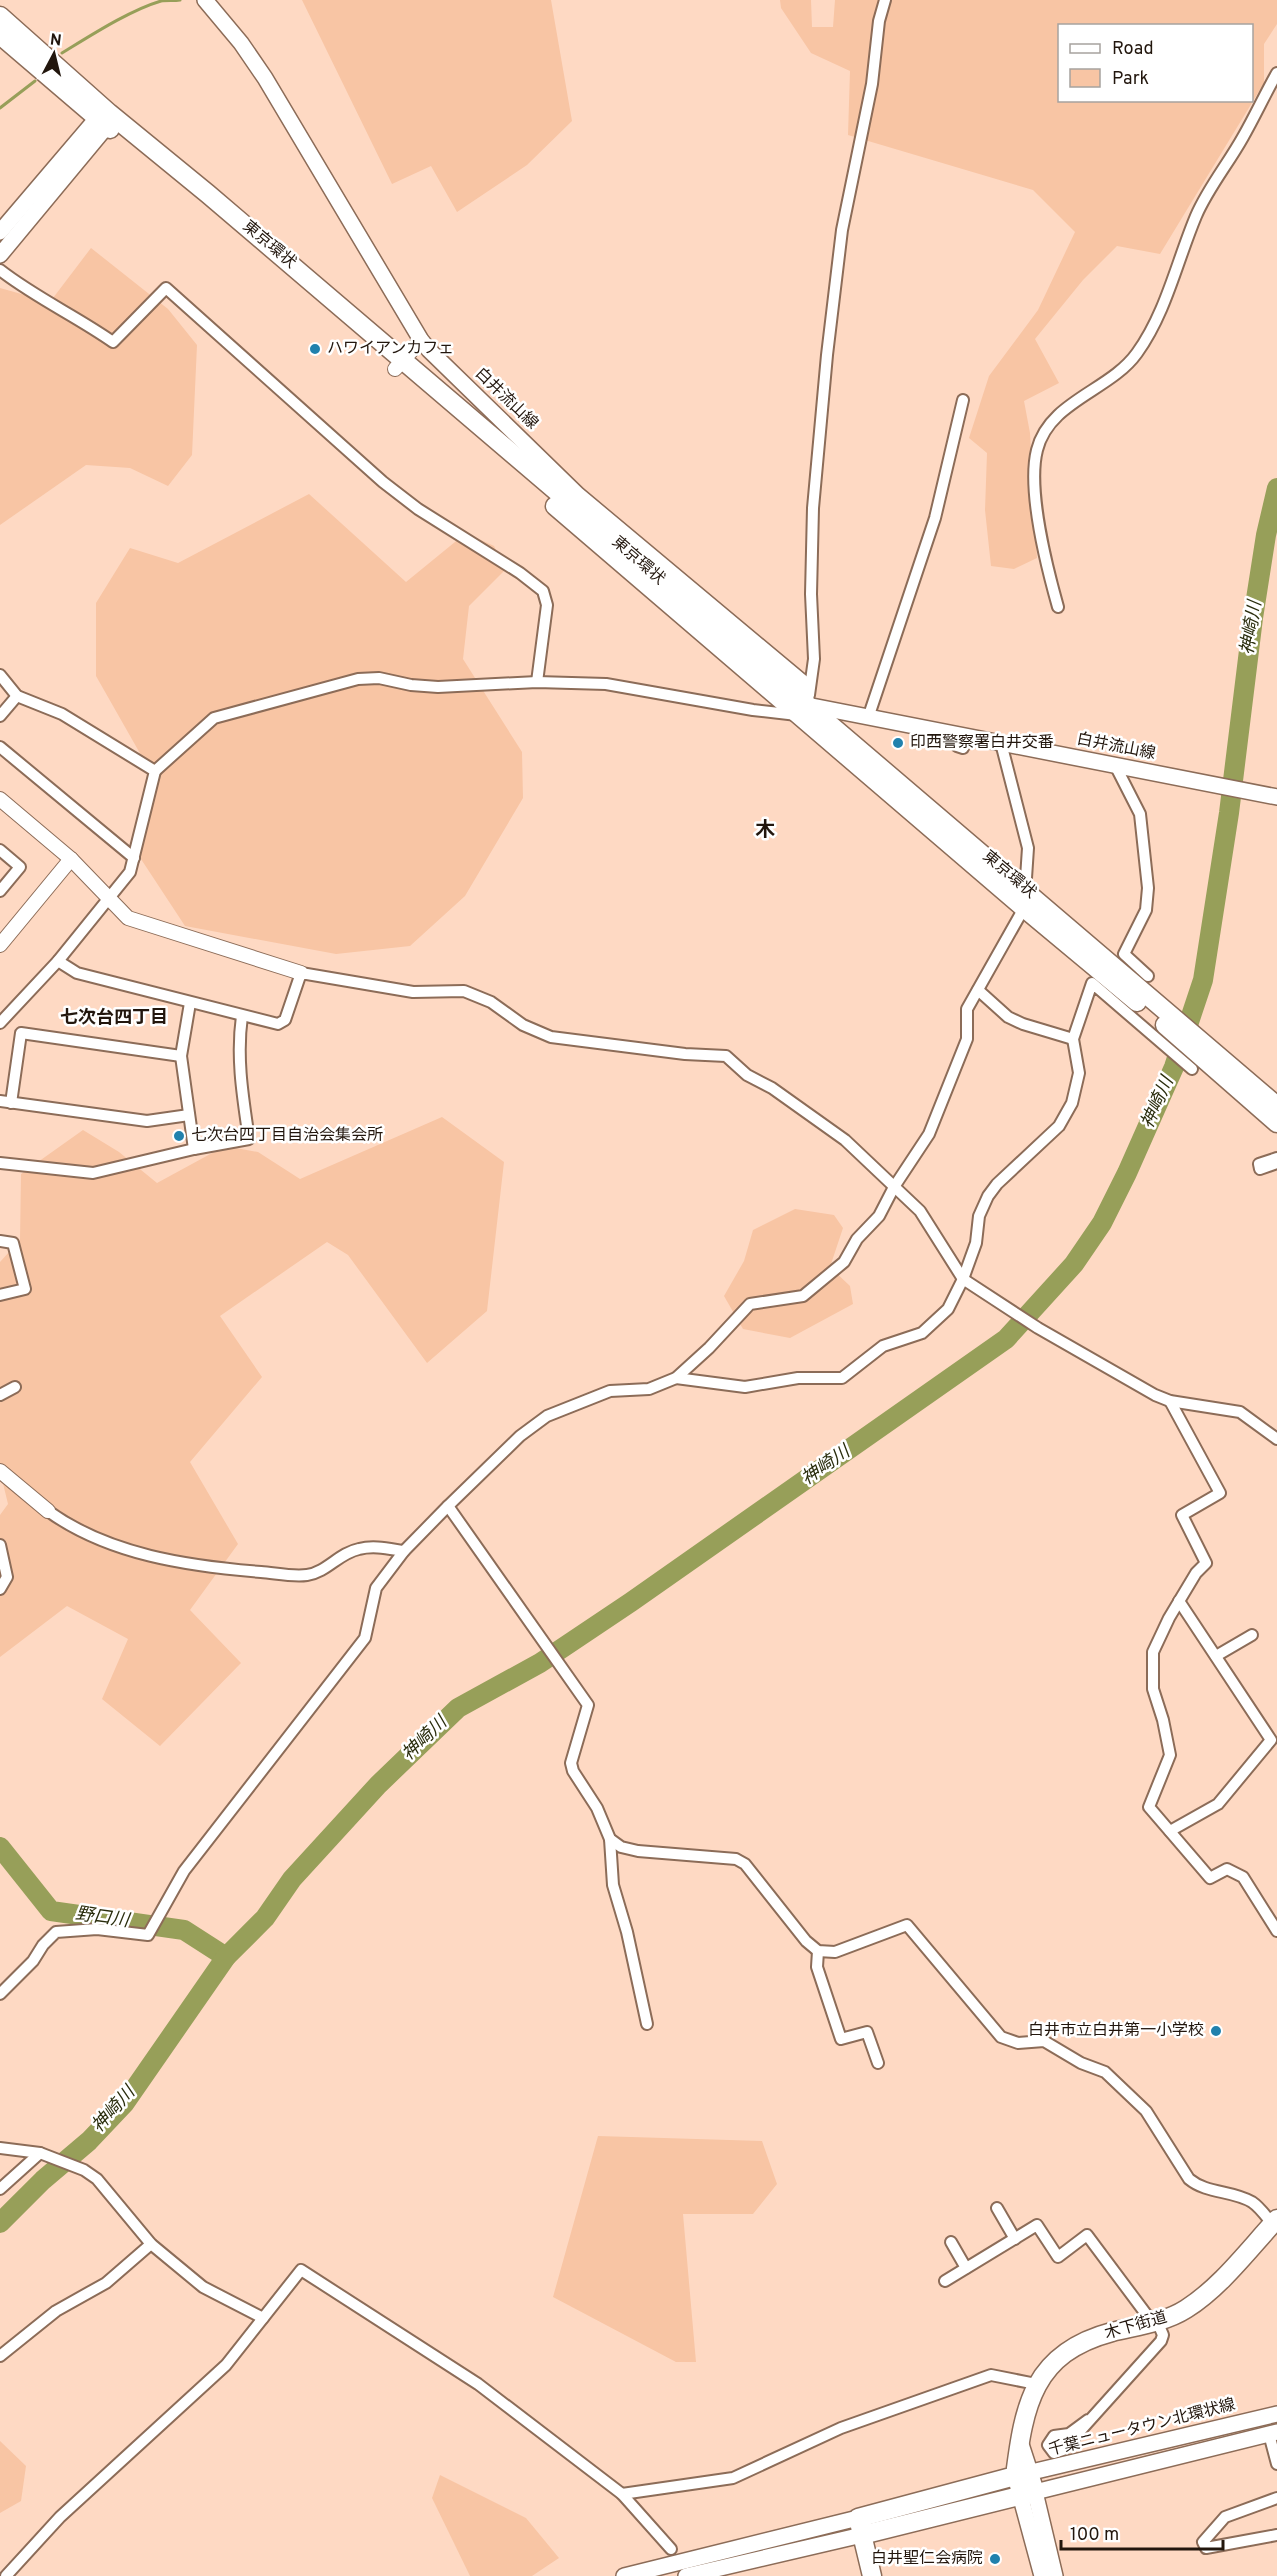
<svg xmlns="http://www.w3.org/2000/svg" width="1277" height="2576" font-family="Overpass,'Noto Sans JP',sans-serif">
	<style>
		.green { fill: #f8c5a4; fill-rule: evenodd }
		.lines { fill: none; stroke-linecap: round; stroke-linejoin: round }
		.stream { stroke: #979f59; stroke-width: 3 }
		.river { stroke: #979f59; stroke-width: 20 }
		.minor-casing { stroke: #8c6c58; stroke-width: 14 }
		.tertiary-casing { stroke: #8c6c58; stroke-width: 16 }
		.secondary-casing { stroke: #8c6c58; stroke-width: 18 }
		.primary-casing { stroke: #8c6c58; stroke-width: 21 }
		.trunk-casing { stroke: #8c6c58; stroke-width: 21 }
		.minor { stroke: #fff; stroke-width: 10 }
		.tertiary { stroke: #fff; stroke-width: 14 }
		.secondary { stroke: #fff; stroke-width: 15 }
		.primary { stroke: #fff; stroke-width: 18 }
		.trunk { stroke: #fff; stroke-width: 18 }
		.poi-dot { fill: #2181ad; stroke: #fff; stroke-width: 2 }
		.labels { text-anchor: middle; dominant-baseline: central; stroke-width: 5; stroke-linejoin: round; paint-order: stroke }
		.street-label { font-size: 16px; fill: #22160d; stroke: #fff }
		.poi-label { font-size: 16px; fill: #22160d; stroke: #fff; text-anchor: start }
		.water-label { font-size: 18px; font-style: italic; fill: #2a2d0d; stroke: #fff }
		.neighbourhood-label { font-size: 18px; font-weight: bold; fill: #22160d; stroke: #fff }
		.quarter-label { font-size: 20px; font-weight: bold; fill: #22160d; stroke: #fff }
	</style>
	<rect width="100%" height="100%" fill="#fed9c3"/>
	<g class="green">
		<path d="M 302,0 L 551,0 L 572,121 L 527,165 L 457,212 L 431,166 L 392,184 Z"/>
		<path d="M 780,0 L 811,0 L 812,27 L 833,27 L 835,0 L 1277,0 L 1277,24 L 1264,44 L 1264,83 L 1160,254 L 1117,246 L 1083,280 L 1035,339 L 1059,383 L 1024,401 L 1030,433 L 1037,558 L 1014,569 L 991,566 L 985,510 L 987,453 L 969,438 L 989,376 L 1038,310 L 1075,232 L 1033,190 L 848,135 L 850,71 L 811,53 L 781,8 ZM 1060,26 L 1252,26 L 1252,100 L 1060,100 Z"/>
		<path d="M 91,248 L 168,309 L 197,345 L 192,455 L 168,486 L 130,468 L 86,465 L 0,525 L 0,288 L 50,302 Z"/>
		<path d="M 309,494 L 406,582 L 466,533 L 494,546 L 505,570 L 469,606 L 463,659 L 522,752 L 523,798 L 465,896 L 410,946 L 336,954 L 185,926 L 137,853 L 154,778 L 96,676 L 96,603 L 130,548 L 178,563 Z"/>
		<path d="M 442,1117 L 504,1162 L 487,1311 L 427,1363 L 348,1255 L 327,1242 L 220,1316 L 262,1377 L 190,1462 L 238,1544 L 190,1610 L 241,1663 L 160,1746 L 102,1699 L 128,1639 L 67,1606 L 0,1657 L 0,1515 L 8,1504 L 0,1471 L 0,1262 L 20,1240 L 21,1174 L 83,1130 L 119,1152 L 157,1183 L 225,1146 L 258,1152 L 300,1179 Z"/>
		<path d="M 795,1209 L 834,1215 L 843,1228 L 830,1267 L 850,1286 L 853,1304 L 790,1338 L 743,1329 L 724,1296 L 744,1261 L 753,1230 Z"/>
		<path d="M 598,2136 L 762,2141 L 777,2184 L 753,2214 L 683,2214 L 696,2362 L 676,2362 L 553,2297 Z"/>
		<path d="M 0,2441 L 26,2466 L 21,2501 L 0,2513 Z"/>
		<path d="M 440,2475 L 526,2518 L 559,2558 L 532,2576 L 470,2576 L 432,2498 Z"/>
	</g>
	<g class="lines">
		<g class="stream">
			<path d="M 62,53 C 90,36 130,10 161,1 C 167,0 174,1 180,0"/>
			<path d="M 0,108 L 35,81"/>
		</g>
		<g class="river">
			<path d="M 0,1847 L 51,1911 L 184,1930 L 226,1957"/>
			<path d="M 0,2223 L 43,2180 L 89,2141 L 124,2104 L 226,1957 L 265,1918 L 292,1879 L 378,1785 L 458,1708 L 540,1663 L 631,1602 L 1006,1339 L 1074,1264 L 1102,1223 L 1127,1173 L 1174,1067 L 1203,980 L 1229,813 L 1253,618 L 1266,535 L 1277,488"/>
		</g>
		<g class="minor-casing">
			<g id="minor">
				<path d="M 0,270 C 36,298 76,316 113,342 L 166,288 L 383,482 L 418,509 L 520,573 L 543,591 L 547,605 L 537,682"/>
				<path d="M 1058,607 C 1047,568 1027,489 1037,450 C 1049,401 1110,391 1137,353 C 1166,313 1177,261 1196,216 C 1208,188 1228,164 1243,137 C 1255,116 1265,94 1277,73"/>
				<path d="M 0,675 L 17,696 L 62,714 L 155,771 L 130,872 L 58,961 L 0,1023"/>
				<path d="M 809,695 L 814,659 L 811,594 L 813,508 L 827,355 L 842,230 L 872,84 L 879,21 L 885,0"/>
				<path d="M 0,716 L 17,696"/>
				<path d="M 868,718 L 935,518 L 963,400"/>
				<path d="M 959,735 L 957,746 L 963,748 L 965,736"/>
				<path d="M 0,747 L 134,858"/>
				<path d="M 1115,765 L 1140,814 L 1148,888 L 1146,910 L 1124,954 L 1148,976"/>
				<path d="M 155,771 L 214,718 L 358,679 L 379,678 L 411,685 L 438,687 L 537,682 L 606,684 L 753,710 L 797,715"/>
				<path d="M 0,850 L 20,867 L 0,891"/>
				<path d="M 58,961 L 77,973 L 278,1024 L 285,1020 L 301,973 L 413,992 L 464,991 L 491,1002 L 523,1025 L 551,1037 L 685,1054 L 726,1056 L 747,1075 L 772,1088 L 845,1140 L 920,1211 L 963,1279 L 1038,1328 L 1155,1395 L 1170,1401 L 1240,1412 L 1277,1439"/>
				<path d="M 978,990 L 1008,1017 L 1023,1024 L 1073,1039"/>
				<path d="M 190,1003 L 181,1056 L 194,1149"/>
				<path d="M 0,1101 L 147,1121 L 189,1115"/>
				<path d="M 11,1103 L 21,1033 L 181,1056"/>
				<path d="M 1277,1158 L 1259,1164 L 1260,1169 L 1277,1163"/>
				<path d="M 0,1163 L 93,1173 L 194,1149 L 249,1139 C 243,1098 236,1058 242,1016"/>
				<path d="M 0,1241 L 13,1243 L 25,1289 L 0,1295"/>
				<path d="M 676,1378 L 745,1387 L 798,1378 L 842,1378 L 883,1346 L 922,1333 L 948,1309 L 963,1279 L 976,1243 L 979,1216 L 988,1196 L 997,1184 L 1059,1126 L 1072,1103 L 1079,1073 L 1073,1039 L 1092,983 L 1192,1069"/>
				<path d="M 0,1395 L 15,1387"/>
				<path d="M 1170,1401 L 1220,1493 L 1182,1515 L 1206,1563 L 1196,1573 L 1169,1618 L 1153,1652 L 1153,1689 L 1163,1720 L 1170,1755 L 1149,1807 L 1210,1878 L 1227,1869 L 1243,1877 L 1277,1931"/>
				<path d="M 448,1506 L 588,1705 L 571,1763 L 573,1771 L 597,1808 L 610,1839 L 621,1847 L 638,1851 L 736,1859 L 745,1864 L 806,1941 L 818,1951 L 835,1952 L 907,1925 L 1001,2037 L 1018,2043 L 1044,2041 L 1081,2063 L 1105,2072 L 1146,2111 L 1189,2179 C 1207,2194 1232,2190 1252,2202 C 1261,2208 1268,2219 1275,2227"/>
				<path d="M 48,1511 C 109,1555 188,1566 261,1572 C 275,1573 292,1577 307,1575 C 327,1572 339,1553 359,1549 C 374,1545 390,1549 404,1551"/>
				<path d="M 0,1545 L 7,1577 L 0,1589"/>
				<path d="M 1216,1656 L 1252,1635"/>
				<path d="M 1170,1831 L 1218,1804 L 1271,1740 L 1179,1601"/>
				<path d="M 610,1839 L 613,1885 L 627,1932 L 647,2024"/>
				<path d="M 818,1951 L 817,1967 L 841,2039 L 867,2032 L 878,2063"/>
				<path d="M 0,1994 L 33,1961 L 43,1945 L 56,1932 L 97,1929 L 148,1935 L 184,1871 L 365,1638 L 376,1588 L 404,1551 L 448,1506 L 520,1436 L 547,1416 L 610,1391 L 649,1389 L 676,1378 L 709,1348 L 750,1304 L 803,1296 L 844,1262 L 857,1239 L 879,1216 L 894,1187 L 929,1134 L 967,1039 L 967,1009 L 1024,908 L 1028,848 L 1001,743"/>
				<path d="M 0,2148 L 40,2153 L 84,2170 L 97,2179 L 151,2244 L 203,2287 L 263,2318"/>
				<path d="M 0,2189 L 40,2153"/>
				<path d="M 997,2208 L 1015,2239"/>
				<path d="M 951,2242 L 966,2268"/>
				<path d="M 945,2281 L 1037,2225 L 1058,2257 L 1087,2235 L 1152,2322"/>
				<path d="M 0,2356 L 56,2311 L 106,2283 L 151,2244"/>
				<path d="M 1088,2420 L 1069,2434 L 1054,2436 L 1048,2445 L 1054,2453 L 1063,2450 L 1161,2341 L 1163,2335 L 1157,2321"/>
				<path d="M 1269,2434 L 1277,2464"/>
				<path d="M 622,2494 L 733,2478 L 841,2428 L 991,2375 L 1036,2384"/>
				<path d="M 1277,2498 L 1225,2517 L 1203,2542 L 1206,2548 L 1277,2535"/>
				<path d="M 6,2576 L 60,2517 L 226,2365 L 301,2270 L 478,2384 L 622,2494 L 671,2549"/>
			</g>
		</g>
		<g class="tertiary-casing">
			<g id="tertiary">
				<path d="M 395,369 L 421,340"/>
				<path d="M 0,799 L 71,859 L 128,918 L 301,973"/>
				<path d="M 0,945 L 71,859"/>
				<path d="M 0,1471 L 48,1511"/>
			</g>
		</g>
		<g class="secondary-casing">
			<g id="secondary">
				<path d="M 205,0 L 241,43 L 265,78 L 421,340 L 429,350 L 578,495 L 803,683 L 807,705"/>
				<path d="M 0,232 L 97,118 L 106,114"/>
				<path d="M 0,255 L 107,126 L 109,116"/>
				<path d="M 807,705 L 1277,797"/>
				<path d="M 624,2576 L 858,2518"/>
				<path d="M 686,2576 L 862,2535"/>
				<path d="M 1042,2576 L 1015,2476 L 1277,2414"/>
				<path d="M 1055,2576 L 1035,2492 L 1277,2432"/>
			</g>
		</g>
		<g class="primary-casing">
			<g id="primary">
				<path d="M 862,2535 L 1035,2492 L 1020,2446"/>
				<path d="M 872,2576 L 858,2518 L 1015,2476 C 1024,2405 1033,2353 1112,2332 C 1136,2326 1164,2323 1186,2309 C 1221,2287 1249,2249 1277,2219"/>
			</g>
		</g>
		<g class="trunk-casing">
			<g id="trunk">
				<path d="M 0,16 L 109,113 L 208,194 L 1277,1106"/>
				<path d="M 0,35 L 110,129"/>
				<path d="M 555,506 L 1024,908 L 1137,1002"/>
				<path d="M 1165,1025 L 1277,1123"/>
			</g>
		</g>
		<use href="#minor" class="minor"/>
		<use href="#tertiary" class="tertiary"/>
		<use href="#secondary" class="secondary"/>
		<use href="#primary" class="primary"/>
		<use href="#trunk" class="trunk"/>
	</g>
	<g class="poi-dot">
		<circle cx="315" cy="349" r="6"/>
		<circle cx="898" cy="743" r="6"/>
		<circle cx="179" cy="1136" r="6"/>
		<circle cx="1216" cy="2031" r="6"/>
		<circle cx="995" cy="2559" r="6"/>
	</g>
	<g class="labels">
		<g class="street-label">
			<text transform="translate(269 245) rotate(40)">東京環状</text>
			<text transform="translate(506 399) rotate(44)">白井流山線</text>
			<text transform="translate(638 561) rotate(41)">東京環状</text>
			<text transform="translate(1116 747) rotate(11)">白井流山線</text>
			<text transform="translate(1009 875) rotate(40)">東京環状</text>
			<text transform="translate(1136 2326) rotate(-16)">木下街道</text>
			<text transform="translate(1142 2428) rotate(-14)">千葉ニュータウン北環状線</text>
		</g>
		<g class="poi-label">
			<text x="327" y="349">ハワイアンカフェ</text>
			<text x="910" y="743">印西警察署白井交番</text>
			<text x="191" y="1136">七次台四丁目自治会集会所</text>
			<text x="1204" y="2031" text-anchor="end">白井市立白井第一小学校</text>
			<text x="983" y="2559" text-anchor="end">白井聖仁会病院</text>
		</g>
		<g class="water-label">
			<text transform="translate(1252 628) rotate(-81)">神崎川</text>
			<text transform="translate(1158 1103) rotate(-66)">神崎川</text>
			<text transform="translate(826 1466) rotate(-35)">神崎川</text>
			<text transform="translate(425 1739) rotate(-44)">神崎川</text>
			<text transform="translate(102 1918) rotate(8)">野口川</text>
			<text transform="translate(114 2110) rotate(-48)">神崎川</text>
		</g>
		<g class="neighbourhood-label">
			<text x="114" y="1018">七次台四丁目</text>
		</g>
		<g class="quarter-label">
			<text x="765" y="831">木</text>
		</g>
	</g>
	<rect x="1058" y="24" width="195" height="78" fill="#ffffff" stroke="#a7a29e" stroke-width="1.5"/>
	<rect x="1070" y="44" width="30" height="9" fill="#ffffff" stroke="#a7a29e" stroke-width="1.5"/>
	<text x="1112" y="54" font-size="18" fill="#22160d">Road</text>
	<rect x="1070" y="69" width="30" height="18" fill="#f8c5a4" stroke="#a7a29e" stroke-width="1.5"/>
	<text x="1112" y="84" font-size="18" fill="#22160d">Park</text>
	<g transform="translate(54 54) rotate(7)" stroke="#ffffff" stroke-width="4.5" paint-order="stroke">
	<path d="M0-4.5L10 22L0 15L-10 22Z" fill="#22160d"/>
	<text y="-9" font-size="16" font-weight="bold" text-anchor="middle" fill="#22160d">N</text>
	</g>
	<path d="M1061 2540v9h162v-9" fill="none" stroke="#22160d" stroke-width="3"/>
	<text x="1070" y="2540" font-size="18" fill="#22160d" stroke="#ffffff" stroke-width="4.5" paint-order="stroke">100 m</text>
</svg>
